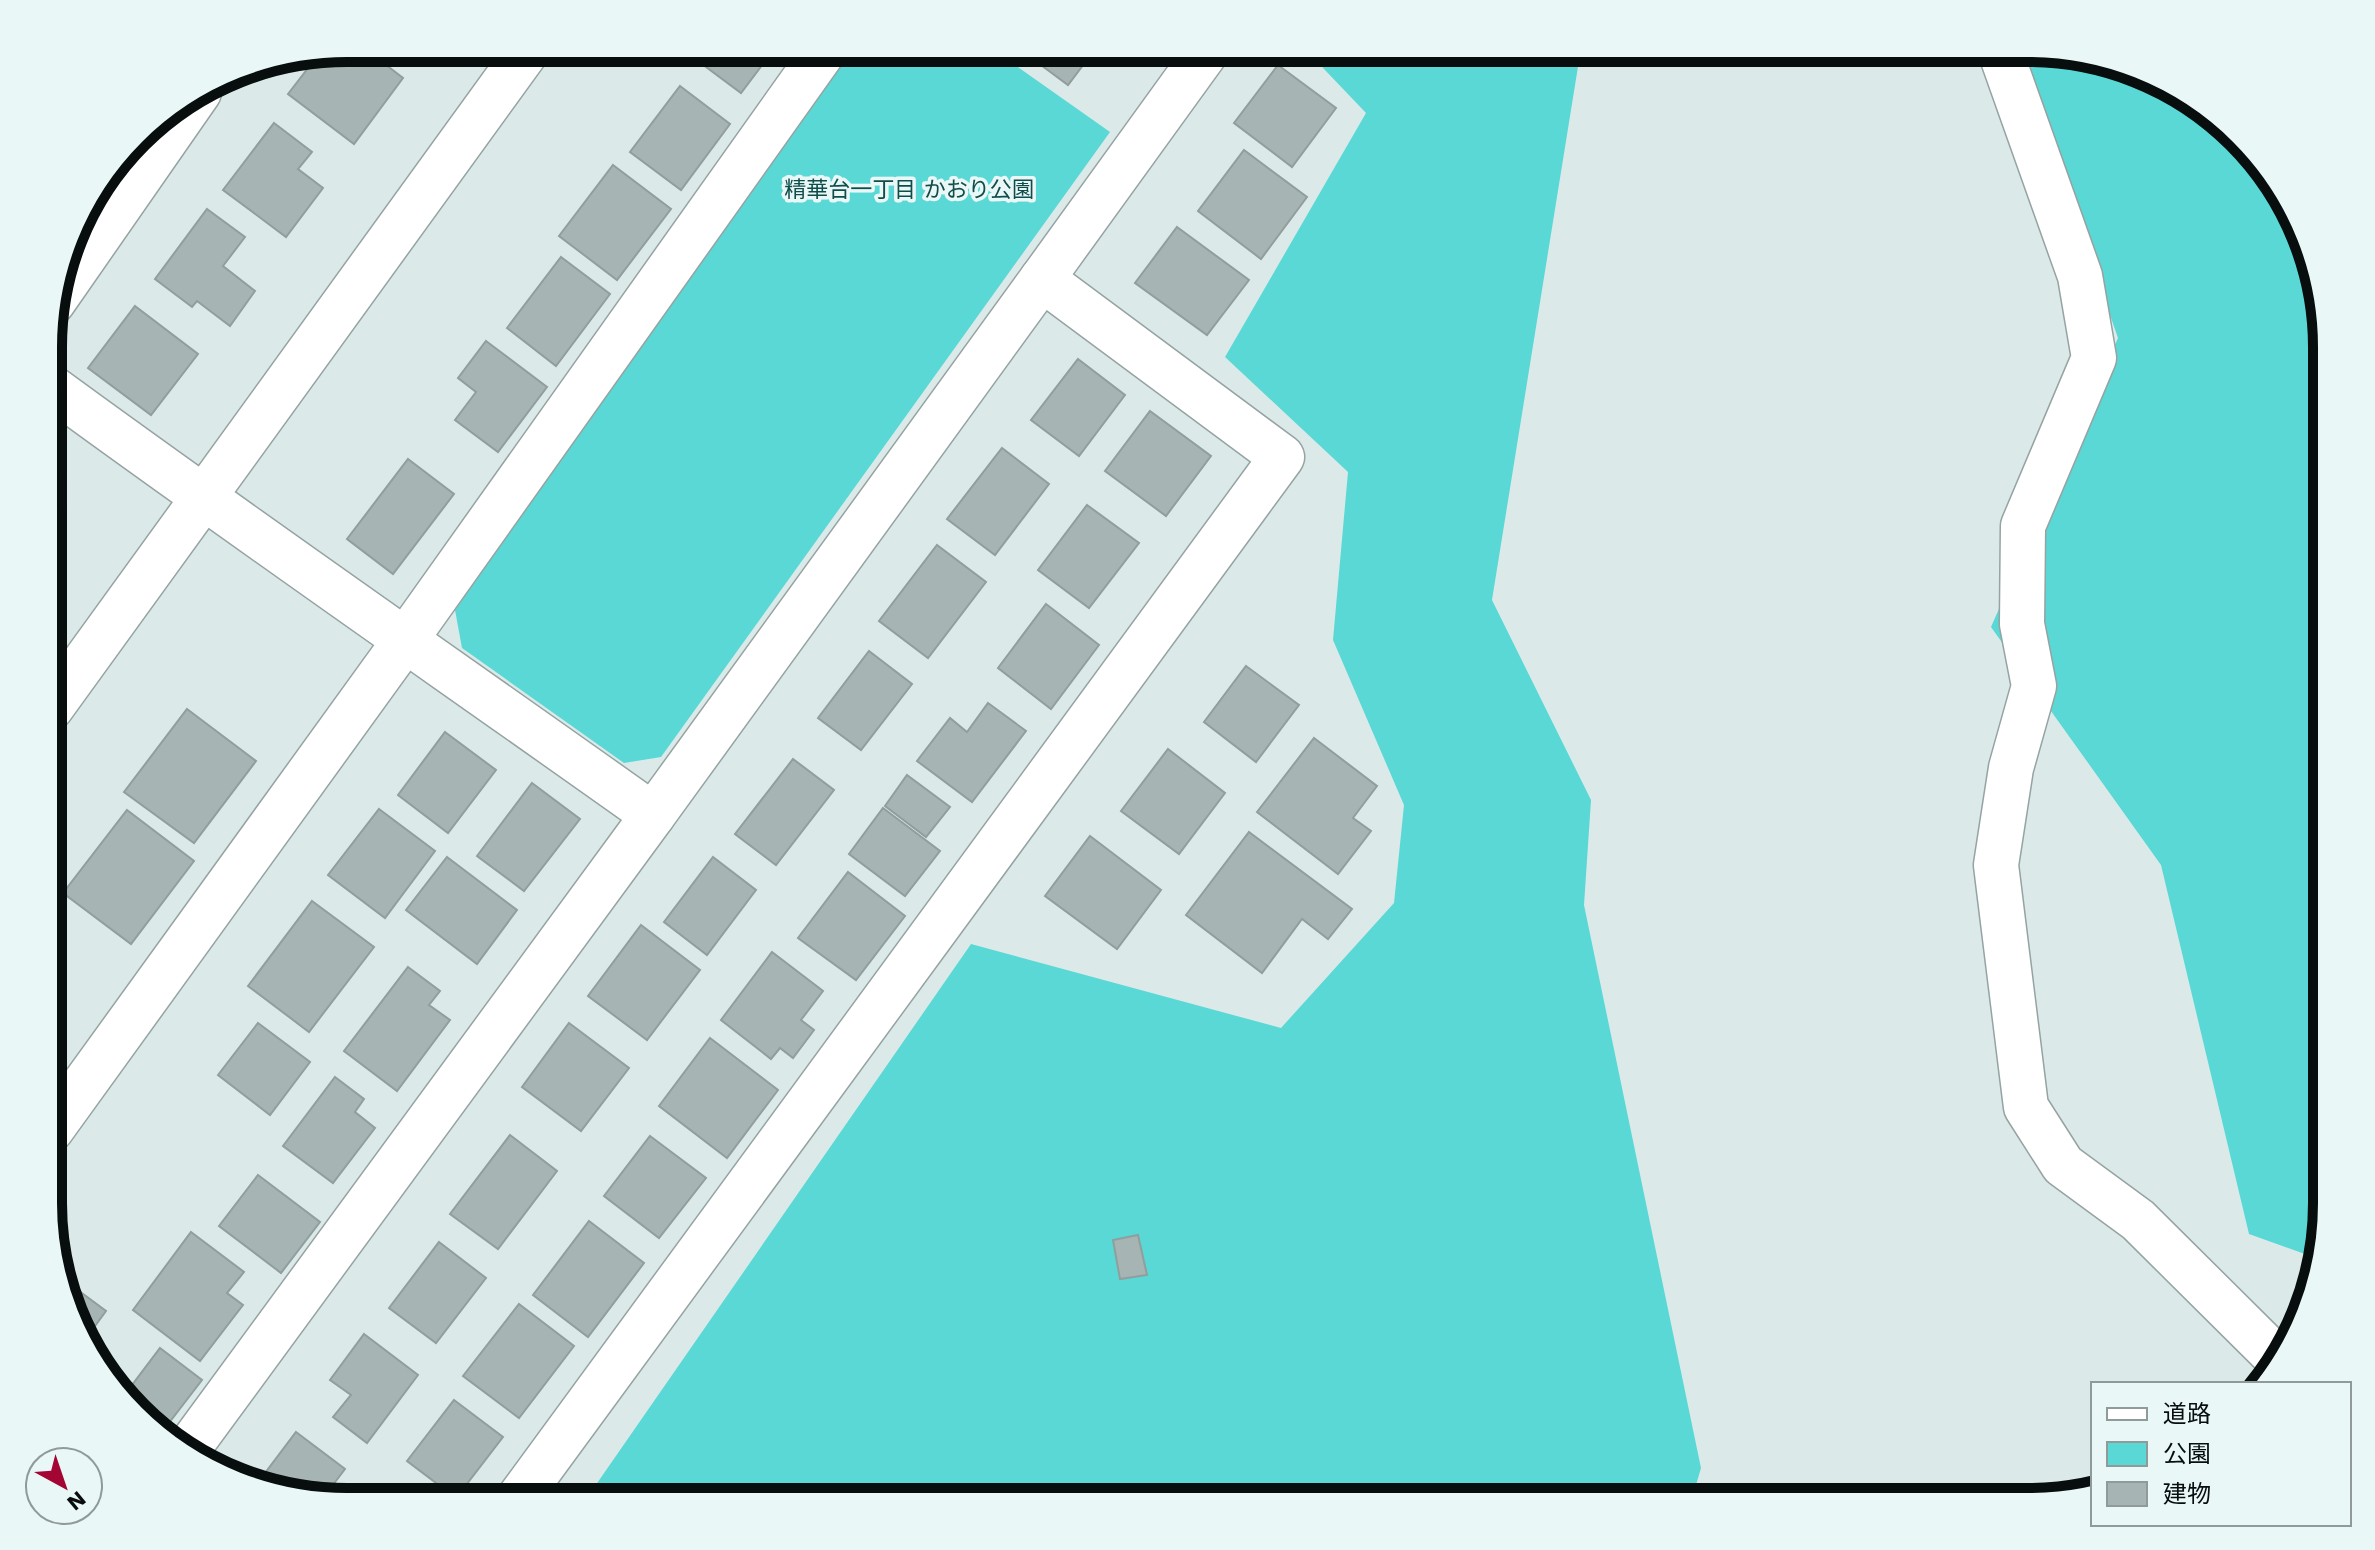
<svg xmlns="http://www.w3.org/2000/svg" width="2375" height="1550" font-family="'Work Sans','Noto Sans JP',sans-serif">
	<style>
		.green { fill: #59d8d5 }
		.building { fill: #a6b5b4; stroke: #909e9d; stroke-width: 2 }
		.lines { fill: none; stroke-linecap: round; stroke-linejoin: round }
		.minor-casing { stroke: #95a3a2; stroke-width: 47 }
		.minor { stroke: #fff; stroke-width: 44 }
		.labels { text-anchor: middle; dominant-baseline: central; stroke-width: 7; stroke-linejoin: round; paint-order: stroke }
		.park-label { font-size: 22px; fill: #104c4a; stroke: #e9f8f7 }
		.rim { fill: none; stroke: #080d0d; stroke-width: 10 }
	</style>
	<rect width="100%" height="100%" fill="#dbeae9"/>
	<g class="green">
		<path d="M 851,48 L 991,48 L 1110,132 L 661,757 L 624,763 L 462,648 L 455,610 L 517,517 Z"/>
		<path d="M 1304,48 L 1581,48 L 1492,600 L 1591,800 L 1584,905 L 1701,1468 L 1691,1502 L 584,1502 L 971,944 L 1281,1028 L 1394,903 L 1404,805 L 1333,640 L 1348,472 L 1225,357 L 1366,113 Z"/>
		<path d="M 2018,48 L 2124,64 L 2194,99 L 2287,198 L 2326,328 L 2326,1222 L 2319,1259 L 2249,1234 L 2161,865 L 1991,627 L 2118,338 Z"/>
	</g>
	<g class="building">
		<path d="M 347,48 L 364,48 L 403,78 L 354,144 L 288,94 L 319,54 Z"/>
		<path d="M 701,48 L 775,48 L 741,93 L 694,58 Z"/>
		<path d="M 1018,48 L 1096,48 L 1068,85 Z"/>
		<path d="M 1278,65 L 1336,108 L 1292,167 L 1234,123 Z"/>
		<path d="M 680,86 L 730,124 L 681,190 L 630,152 Z"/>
		<path d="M 274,123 L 312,152 L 298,169 L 323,188 L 286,237 L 223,190 Z"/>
		<path d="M 1244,150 L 1307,197 L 1261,259 L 1198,211 Z"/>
		<path d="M 613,165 L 671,209 L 617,280 L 559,236 Z"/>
		<path d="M 207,209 L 245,237 L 223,266 L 255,291 L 230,326 L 197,301 L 192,307 L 155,279 Z"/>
		<path d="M 1177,227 L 1249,280 L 1207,335 L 1135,283 Z"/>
		<path d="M 561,257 L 610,294 L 556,366 L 507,328 Z"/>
		<path d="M 135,306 L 198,354 L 151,415 L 88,368 Z"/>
		<path d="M 486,341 L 547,387 L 498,452 L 455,420 L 476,392 L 458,378 Z"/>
		<path d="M 1078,359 L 1125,395 L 1079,456 L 1031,420 Z"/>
		<path d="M 1150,411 L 1211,456 L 1166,516 L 1105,471 Z"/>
		<path d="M 1002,448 L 1049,484 L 995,555 L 947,519 Z"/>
		<path d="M 408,459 L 454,494 L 393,574 L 347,539 Z"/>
		<path d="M 1087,505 L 1139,543 L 1089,608 L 1038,570 Z"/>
		<path d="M 937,545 L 986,582 L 928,658 L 879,621 Z"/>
		<path d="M 1046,604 L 1099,645 L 1051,709 L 998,668 Z"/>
		<path d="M 869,651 L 912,684 L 861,750 L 818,718 Z"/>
		<path d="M 1246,666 L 1299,705 L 1256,762 L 1204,722 Z"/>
		<path d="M 988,703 L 1026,731 L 972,802 L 917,761 L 950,718 L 967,732 Z"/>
		<path d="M 187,709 L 256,761 L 194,843 L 124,792 Z"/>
		<path d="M 445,732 L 496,770 L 448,833 L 398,795 Z"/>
		<path d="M 1314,738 L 1377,786 L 1353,818 L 1371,831 L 1338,874 L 1257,812 Z"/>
		<path d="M 1168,749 L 1225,793 L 1179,854 L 1121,811 Z"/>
		<path d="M 793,759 L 834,790 L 776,865 L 735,834 Z"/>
		<path d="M 907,775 L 950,807 L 926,837 L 885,806 Z"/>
		<path d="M 532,783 L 580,819 L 524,891 L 477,856 Z"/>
		<path d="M 883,808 L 940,851 L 905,896 L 849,854 Z"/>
		<path d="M 379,809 L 435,851 L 385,918 L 328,875 Z"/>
		<path d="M 127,810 L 194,861 L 131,944 L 63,893 Z"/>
		<path d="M 1249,832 L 1352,909 L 1328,939 L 1302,919 L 1262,973 L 1186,915 Z"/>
		<path d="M 1090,836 L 1161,890 L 1117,949 L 1045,896 Z"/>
		<path d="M 447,857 L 517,910 L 477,964 L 406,910 Z"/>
		<path d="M 713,857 L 756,890 L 707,955 L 664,922 Z"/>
		<path d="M 848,872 L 905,916 L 856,980 L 798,938 Z"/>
		<path d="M 312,901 L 374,947 L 309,1032 L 248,986 Z"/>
		<path d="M 641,925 L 700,970 L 647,1040 L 588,996 Z"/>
		<path d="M 772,952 L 823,991 L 801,1020 L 814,1030 L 793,1058 L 780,1048 L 771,1059 L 721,1020 Z"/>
		<path d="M 408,967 L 440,991 L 429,1005 L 450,1020 L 397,1091 L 344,1051 Z"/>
		<path d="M 258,1023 L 310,1062 L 270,1115 L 218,1075 Z"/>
		<path d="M 569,1023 L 629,1068 L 581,1131 L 522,1087 Z"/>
		<path d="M 710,1038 L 778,1090 L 727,1158 L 659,1106 Z"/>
		<path d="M 335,1077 L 364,1099 L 355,1112 L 375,1128 L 333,1183 L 283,1146 Z"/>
		<path d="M 510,1135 L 557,1171 L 498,1249 L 450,1214 Z"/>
		<path d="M 650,1136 L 706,1178 L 659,1238 L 604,1196 Z"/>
		<path d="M 258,1175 L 320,1222 L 281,1273 L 219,1226 Z"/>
		<path d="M 589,1221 L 644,1263 L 588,1337 L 533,1295 Z"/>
		<path d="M 191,1232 L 244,1272 L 227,1293 L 243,1305 L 200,1361 L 133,1310 Z"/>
		<path d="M 1138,1235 L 1147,1275 L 1120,1279 L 1113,1240 Z"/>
		<path d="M 439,1242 L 486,1278 L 436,1343 L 389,1308 Z"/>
		<path d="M 63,1279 L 106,1311 L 84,1341 Z"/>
		<path d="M 519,1304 L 574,1346 L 519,1418 L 463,1376 Z"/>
		<path d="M 364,1334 L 418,1375 L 367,1443 L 333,1417 L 351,1395 L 330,1380 Z"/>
		<path d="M 160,1348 L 202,1380 L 162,1432 L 126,1393 Z"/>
		<path d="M 454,1400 L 503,1437 L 456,1498 L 407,1461 Z"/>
		<path d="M 296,1432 L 345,1469 L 323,1498 L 280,1491 L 262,1477 Z"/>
		<path d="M 402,1494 L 413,1502 L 396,1502 Z"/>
	</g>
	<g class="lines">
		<g class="minor-casing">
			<g id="minor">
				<path d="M 1999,48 L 2080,276 L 2094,358 L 2023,526 L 2022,624 L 2034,686 L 2011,768 L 1996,865 L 2026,1107 L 2063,1165 L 2138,1220 L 2280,1361"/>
				<path d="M 1042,279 L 1209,48"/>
				<path d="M 53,302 L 199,92"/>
				<path d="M 51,387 C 249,532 452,672 653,815 L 1042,279 L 1282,457 L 516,1502"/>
				<path d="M 51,708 L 529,48"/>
				<path d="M 51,1130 L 406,639 L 826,48"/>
				<path d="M 185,1453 L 653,815"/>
			</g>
		</g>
		<use href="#minor" class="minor"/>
	</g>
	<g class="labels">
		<g class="park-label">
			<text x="909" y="189">精華台一丁目 かおり公園</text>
		</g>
	</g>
	<path d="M0 0H2375V1550H0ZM347 62H2028A285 285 0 0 1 2313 347V1203A285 285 0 0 1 2028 1488H347A285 285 0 0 1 62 1203V347A285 285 0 0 1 347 62Z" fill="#e9f8f7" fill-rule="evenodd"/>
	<path class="rim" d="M347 62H2028A285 285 0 0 1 2313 347V1203A285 285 0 0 1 2028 1488H347A285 285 0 0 1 62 1203V347A285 285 0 0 1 347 62Z"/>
	<rect x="2091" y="1382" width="260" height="144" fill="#e9f8f7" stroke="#8f9a99" stroke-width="2"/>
	<rect x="2107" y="1408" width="40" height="12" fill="#ffffff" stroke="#8f9a99" stroke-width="2"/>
	<text x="2163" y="1422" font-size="24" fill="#080d0d">道路</text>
	<rect x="2107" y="1442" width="40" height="24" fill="#59d8d5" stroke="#8f9a99" stroke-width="2"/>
	<text x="2163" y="1462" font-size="24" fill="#080d0d">公園</text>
	<rect x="2107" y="1482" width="40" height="24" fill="#a6b5b4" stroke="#8f9a99" stroke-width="2"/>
	<text x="2163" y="1502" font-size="24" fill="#080d0d">建物</text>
	<g transform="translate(64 1486) rotate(140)"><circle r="38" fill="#e9f8f7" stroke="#8f9a99" stroke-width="2"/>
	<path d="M0-6L14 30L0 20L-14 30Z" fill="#a30632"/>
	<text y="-12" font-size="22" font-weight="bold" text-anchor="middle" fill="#080d0d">N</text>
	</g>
</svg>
